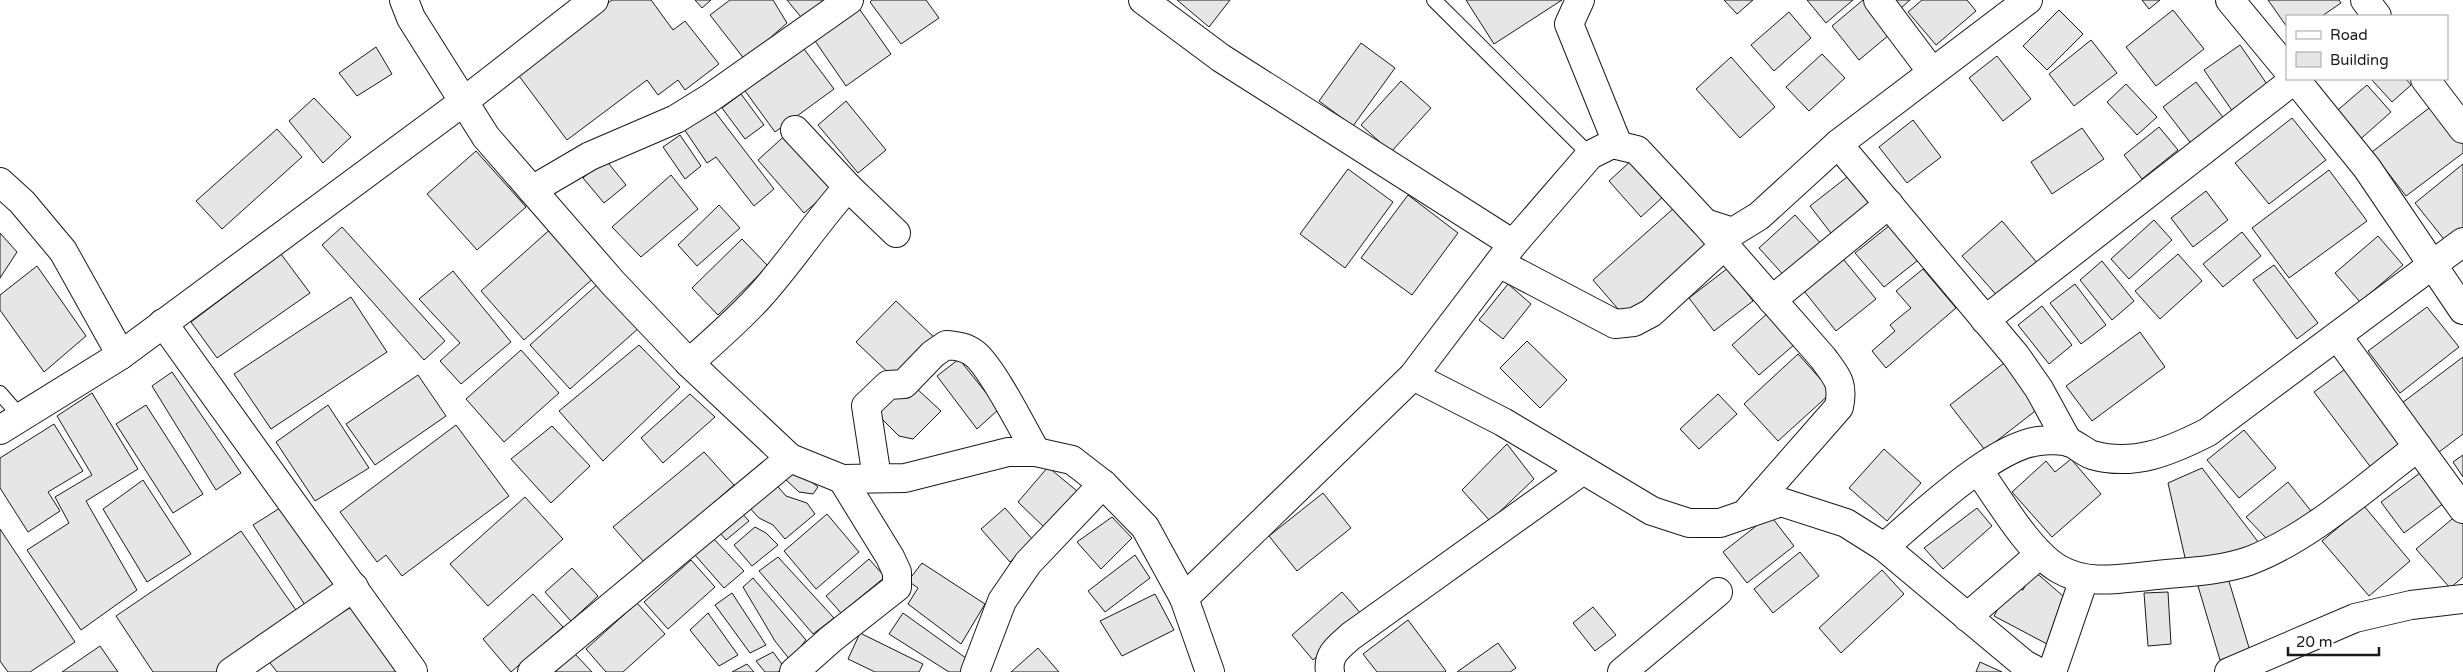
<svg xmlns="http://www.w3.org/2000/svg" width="2463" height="672" font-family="'Varela Round',sans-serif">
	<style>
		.building { fill: #e6e6e6; stroke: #1a1a1a }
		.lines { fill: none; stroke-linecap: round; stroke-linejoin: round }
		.lane-casing { stroke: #1a1a1a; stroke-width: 16 }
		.street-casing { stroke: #1a1a1a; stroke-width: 30 }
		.secondary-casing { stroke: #1a1a1a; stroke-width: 30 }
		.lane { stroke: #fff; stroke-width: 14 }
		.street { stroke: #fff; stroke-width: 28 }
		.secondary { stroke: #fff; stroke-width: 28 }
	</style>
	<rect width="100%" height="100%" fill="#fff"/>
	<g class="building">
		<path d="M 612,0 L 651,0 L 673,30 L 685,21 L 719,64 L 685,90 L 678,80 L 658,95 L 647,80 L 567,140 L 516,72 Z"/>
		<path d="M 695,0 L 711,0 L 702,8 Z"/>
		<path d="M 730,0 L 773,0 L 787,23 L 745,60 L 710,15 Z"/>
		<path d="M 787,0 L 832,0 L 805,22 Z"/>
		<path d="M 872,0 L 926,0 L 939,18 L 901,44 L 870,2 Z"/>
		<path d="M 1177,0 L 1230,0 L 1209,27 Z"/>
		<path d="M 1466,0 L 1562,0 L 1494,44 Z"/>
		<path d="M 1724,0 L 1753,0 L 1737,14 Z"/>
		<path d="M 1807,0 L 1853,0 L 1826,23 Z"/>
		<path d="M 1863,0 L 1870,0 L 1895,30 L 1859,60 L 1832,26 Z"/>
		<path d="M 1894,0 L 1910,0 L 1901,8 Z"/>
		<path d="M 1922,0 L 1967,0 L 1976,11 L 1936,45 L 1908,12 Z"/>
		<path d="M 2142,0 L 2160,0 L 2149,9 Z"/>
		<path d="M 2268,0 L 2339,0 L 2341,3 L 2322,16 L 2287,16 L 2287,27 Z"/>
		<path d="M 858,7 L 891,54 L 846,86 L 813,38 Z"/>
		<path d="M 2059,10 L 2083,34 L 2047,70 L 2023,46 Z"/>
		<path d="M 2173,10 L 2204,49 L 2156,86 L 2126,47 Z"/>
		<path d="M 1789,12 L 1811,38 L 1774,71 L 1751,45 Z"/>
		<path d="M 2091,40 L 2117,73 L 2074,106 L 2049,74 Z"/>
		<path d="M 1361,43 L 1395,68 L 1353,126 L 1319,101 Z"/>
		<path d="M 801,45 L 834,89 L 775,132 L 743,88 Z"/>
		<path d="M 2240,45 L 2269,87 L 2233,112 L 2204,70 Z"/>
		<path d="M 376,47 L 392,74 L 357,96 L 339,73 Z"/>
		<path d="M 1822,54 L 1845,78 L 1809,111 L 1786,87 Z"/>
		<path d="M 1997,56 L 2031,99 L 2003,121 L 1969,78 Z"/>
		<path d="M 1731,57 L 1775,107 L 1740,138 L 1696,89 Z"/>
		<path d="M 2371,79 L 2406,79 L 2411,85 L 2392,102 Z"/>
		<path d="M 1401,81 L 1431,108 L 1391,152 L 1361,125 Z"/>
		<path d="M 2196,82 L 2229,125 L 2196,150 L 2163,107 Z"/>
		<path d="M 2126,84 L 2157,117 L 2137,135 L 2107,102 Z"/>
		<path d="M 2367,85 L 2391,112 L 2356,143 L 2332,115 Z"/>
		<path d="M 741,94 L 764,125 L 745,139 L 722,108 Z"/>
		<path d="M 314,98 L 351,137 L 323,163 L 289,121 Z"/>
		<path d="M 846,101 L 886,150 L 858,173 L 818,125 Z"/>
		<path d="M 2433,105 L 2463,144 L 2463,153 L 2406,196 L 2372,152 Z"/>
		<path d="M 712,108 L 774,189 L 754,206 L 716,157 L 707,163 L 684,129 Z"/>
		<path d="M 2292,118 L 2326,160 L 2269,204 L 2235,163 Z"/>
		<path d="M 1913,120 L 1941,157 L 1907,183 L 1879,147 Z"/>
		<path d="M 2159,127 L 2178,150 L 2142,179 L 2124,155 Z"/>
		<path d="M 2082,128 L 2104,159 L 2052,194 L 2031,162 Z"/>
		<path d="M 277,129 L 302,157 L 222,229 L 196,201 Z"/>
		<path d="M 791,130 L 838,184 L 804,213 L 758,160 Z"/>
		<path d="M 680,135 L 701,166 L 685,179 L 663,147 Z"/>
		<path d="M 476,151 L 526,207 L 477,250 L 427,194 Z"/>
		<path d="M 605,159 L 626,185 L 604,203 L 583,178 Z"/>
		<path d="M 1633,159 L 1665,195 L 1641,217 L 1609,181 Z"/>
		<path d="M 2463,164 L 2463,231 L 2447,243 L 2415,203 Z"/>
		<path d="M 1348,169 L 1393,202 L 1345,268 L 1300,234 Z"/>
		<path d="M 2329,170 L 2367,221 L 2289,278 L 2252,228 Z"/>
		<path d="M 1851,174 L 1871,207 L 1837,241 L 1810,206 Z"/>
		<path d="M 671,175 L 698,209 L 641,257 L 612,227 Z"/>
		<path d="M 2206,191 L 2228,220 L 2193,247 L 2171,218 Z"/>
		<path d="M 1408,195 L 1458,233 L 1412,295 L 1361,258 Z"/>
		<path d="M 719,205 L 740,228 L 697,266 L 678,245 Z"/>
		<path d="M 1674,208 L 1707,244 L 1625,317 L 1593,280 Z"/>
		<path d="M 1795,215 L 1824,247 L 1788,280 L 1759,248 Z"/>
		<path d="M 2154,220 L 2172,240 L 2129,279 L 2111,259 Z"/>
		<path d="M 2002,221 L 2039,265 L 2000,299 L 1962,256 Z"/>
		<path d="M 1894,222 L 1922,257 L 1884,287 L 1855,253 Z"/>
		<path d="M 554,226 L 597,275 L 524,340 L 481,291 Z"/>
		<path d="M 342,227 L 445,341 L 424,360 L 322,245 Z"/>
		<path d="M 2242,232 L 2261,256 L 2223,287 L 2203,264 Z"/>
		<path d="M 0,233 L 17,252 L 0,278 Z"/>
		<path d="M 2378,236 L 2403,265 L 2360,302 L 2335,273 Z"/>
		<path d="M 742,239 L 768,266 L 718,315 L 692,288 Z"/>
		<path d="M 281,254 L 310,293 L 217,358 L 191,322 Z"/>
		<path d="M 1839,254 L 1876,299 L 1836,331 L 1800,286 Z"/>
		<path d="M 2178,254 L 2202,281 L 2160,319 L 2135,291 Z"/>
		<path d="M 2102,261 L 2134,301 L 2112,320 L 2080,280 Z"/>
		<path d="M 2274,265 L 2318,323 L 2297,339 L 2253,280 Z"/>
		<path d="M 37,266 L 86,336 L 44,372 L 0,310 L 0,295 Z"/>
		<path d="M 1728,268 L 1753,301 L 1714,331 L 1689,298 Z"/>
		<path d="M 1923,269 L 1956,308 L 1886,368 L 1872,351 L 1895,331 L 1890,325 L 1911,308 L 1896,291 Z"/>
		<path d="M 453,271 L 511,342 L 461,384 L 440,361 L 460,343 L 419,299 Z"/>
		<path d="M 600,282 L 640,327 L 570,389 L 530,345 Z"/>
		<path d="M 1508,284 L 1531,304 L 1503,339 L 1479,320 Z"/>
		<path d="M 2075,284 L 2106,325 L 2081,344 L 2050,303 Z"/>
		<path d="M 351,297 L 387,352 L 271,429 L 234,374 Z"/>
		<path d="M 896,301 L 938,341 L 898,382 L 856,342 Z"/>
		<path d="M 2042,306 L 2072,345 L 2049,364 L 2018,325 Z"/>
		<path d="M 2427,307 L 2459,347 L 2400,393 L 2368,351 Z"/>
		<path d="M 1768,313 L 1795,344 L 1759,375 L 1732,345 Z"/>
		<path d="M 2140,332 L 2165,367 L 2092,421 L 2066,386 Z"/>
		<path d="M 1527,341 L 1567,380 L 1540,408 L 1500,368 Z"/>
		<path d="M 639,345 L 680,387 L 603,461 L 559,411 Z"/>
		<path d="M 521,350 L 559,393 L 504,442 L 466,399 Z"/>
		<path d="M 1798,354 L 1832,392 L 1778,441 L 1744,404 Z"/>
		<path d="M 2463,357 L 2463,434 L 2435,455 L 2398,406 Z"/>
		<path d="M 959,359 L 999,409 L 977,429 L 937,376 Z"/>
		<path d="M 2004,363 L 2039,408 L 1985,450 L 1950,405 Z"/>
		<path d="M 2352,364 L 2410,441 L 2372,469 L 2314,392 Z"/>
		<path d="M 172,372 L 241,473 L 216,490 L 152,386 Z"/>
		<path d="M 418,375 L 446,416 L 375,465 L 346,424 Z"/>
		<path d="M 916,388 L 941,411 L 913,439 L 899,436 L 871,408 L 892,390 Z"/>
		<path d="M 92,393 L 138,469 L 86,501 L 137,590 L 81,630 L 27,550 L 69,523 L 55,497 L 92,475 L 57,416 Z"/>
		<path d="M 690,394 L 715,417 L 663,463 L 641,438 Z"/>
		<path d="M 1718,394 L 1737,414 L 1699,449 L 1680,429 Z"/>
		<path d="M 146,405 L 203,494 L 173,513 L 116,424 Z"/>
		<path d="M 328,405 L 369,468 L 315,501 L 276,442 Z"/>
		<path d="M 54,424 L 83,471 L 48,492 L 60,511 L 28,532 L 0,488 L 0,458 Z"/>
		<path d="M 456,425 L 509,496 L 402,576 L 386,555 L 377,562 L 340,512 Z"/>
		<path d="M 552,426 L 590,466 L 551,503 L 511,459 Z"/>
		<path d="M 2244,430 L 2276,468 L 2239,498 L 2207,460 Z"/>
		<path d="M 1507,444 L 1534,479 L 1490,521 L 1462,490 Z"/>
		<path d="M 1884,449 L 1921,483 L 1887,521 L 1849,488 Z"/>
		<path d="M 704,452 L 734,485 L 645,563 L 613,527 Z"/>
		<path d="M 2463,455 L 2463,477 L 2453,462 Z"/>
		<path d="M 2071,459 L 2101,494 L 2052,537 L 2012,492 L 2046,461 L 2055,472 Z"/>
		<path d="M 1048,467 L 1077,491 L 1046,529 L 1018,502 Z"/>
		<path d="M 2202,468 L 2262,547 L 2186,562 L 2168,483 Z"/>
		<path d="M 795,469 L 818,487 L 813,494 L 799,492 L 785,479 Z"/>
		<path d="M 2424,470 L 2448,500 L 2404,533 L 2381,502 Z"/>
		<path d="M 143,480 L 191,554 L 147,582 L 103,509 Z"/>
		<path d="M 773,481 L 786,496 L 807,503 L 815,514 L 785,539 L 773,525 L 759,518 L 747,505 Z"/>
		<path d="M 2288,482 L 2311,511 L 2269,541 L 2246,517 Z"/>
		<path d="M 1323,493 L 1351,528 L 1297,571 L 1269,536 Z"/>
		<path d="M 525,497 L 563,539 L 488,606 L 450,564 Z"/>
		<path d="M 2364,506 L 2410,561 L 2369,596 L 2322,541 Z"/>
		<path d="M 280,508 L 335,584 L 305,605 L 253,525 Z"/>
		<path d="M 1005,508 L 1034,541 L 1010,562 L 981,529 Z"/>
		<path d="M 1977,508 L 1992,526 L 1943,569 L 1924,548 Z"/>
		<path d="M 739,510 L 749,521 L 726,540 L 715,527 Z"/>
		<path d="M 827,514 L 859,552 L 816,589 L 784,551 Z"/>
		<path d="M 1770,515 L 1794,546 L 1747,583 L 1723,552 Z"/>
		<path d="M 2457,515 L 2463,522 L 2463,577 L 2450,588 L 2416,549 Z"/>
		<path d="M 1112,517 L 1132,538 L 1101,569 L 1077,542 Z"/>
		<path d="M 755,527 L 766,533 L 778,545 L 752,566 L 734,545 Z"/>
		<path d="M 0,529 L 75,642 L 30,672 L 8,672 L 0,661 Z"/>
		<path d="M 241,531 L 298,613 L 218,672 L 153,672 L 116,616 Z"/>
		<path d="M 712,537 L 744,571 L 724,588 L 695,555 Z"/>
		<path d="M 1800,552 L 1819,576 L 1773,613 L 1754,589 Z"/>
		<path d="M 1135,555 L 1150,578 L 1105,612 L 1088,591 Z"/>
		<path d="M 778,557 L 834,618 L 813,634 L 759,571 Z"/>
		<path d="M 869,559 L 885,577 L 841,613 L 826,596 Z"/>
		<path d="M 691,560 L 715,587 L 668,629 L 644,602 Z"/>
		<path d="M 922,563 L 985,604 L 961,644 L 908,604 L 918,588 L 908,581 Z"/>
		<path d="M 572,568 L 598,596 L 571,621 L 545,592 Z"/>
		<path d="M 1882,570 L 1904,594 L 1841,653 L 1819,628 Z"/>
		<path d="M 2033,570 L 2063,596 L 2047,644 L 1994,616 L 2011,584 L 2023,590 Z"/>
		<path d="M 753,578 L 806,640 L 790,660 L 775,641 L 743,587 Z"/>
		<path d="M 2228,578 L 2250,651 L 2220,660 L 2198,586 Z"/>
		<path d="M 1342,592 L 1363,616 L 1313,660 L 1292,635 Z"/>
		<path d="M 2168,592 L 2171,644 L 2148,646 L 2144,593 Z"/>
		<path d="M 732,593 L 766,645 L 750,653 L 715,605 Z"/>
		<path d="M 533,594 L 563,627 L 511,672 L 483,639 Z"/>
		<path d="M 1155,594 L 1174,630 L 1122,656 L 1100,621 Z"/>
		<path d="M 637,603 L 665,634 L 623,672 L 606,672 L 586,649 Z"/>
		<path d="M 353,606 L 398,672 L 277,672 L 267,659 Z"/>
		<path d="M 1593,607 L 1616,635 L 1595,651 L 1573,623 Z"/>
		<path d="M 708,613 L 738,655 L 719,666 L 690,630 Z"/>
		<path d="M 903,613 L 970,661 L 964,672 L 949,672 L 889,634 Z"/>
		<path d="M 1408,620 L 1446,671 L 1445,672 L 1377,672 L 1363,654 Z"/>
		<path d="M 860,633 L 923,664 L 919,672 L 875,672 L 848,659 Z"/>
		<path d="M 1498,643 L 1516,668 L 1510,672 L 1457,672 Z"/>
		<path d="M 100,646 L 118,672 L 62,672 Z"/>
		<path d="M 1038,648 L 1059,672 L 1011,672 Z"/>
		<path d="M 773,652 L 784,667 L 778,672 L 765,672 L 756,661 Z"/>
		<path d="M 575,654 L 592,672 L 555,672 Z"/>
		<path d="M 1980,662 L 2002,672 L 1976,672 Z"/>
		<path d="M 747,664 L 754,672 L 732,672 Z"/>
	</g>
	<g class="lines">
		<g class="lane-casing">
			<g id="lane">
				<path d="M 1434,0 L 1590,155"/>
				<path d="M 0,393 L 20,416"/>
			</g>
		</g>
		<g class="street-casing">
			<g id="street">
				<path d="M 1143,0 L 1221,58 L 1513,244"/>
				<path d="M 1580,0 L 1569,24 L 1618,145"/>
				<path d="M 1878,0 L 1932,72"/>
				<path d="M 2365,0 L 2377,16"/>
				<path d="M 2425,79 L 2463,129"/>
				<path d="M 463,102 L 594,0"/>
				<path d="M 795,130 L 848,187"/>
				<path d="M 1838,144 L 2016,356 L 2039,389 L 2068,442"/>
				<path d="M 0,182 L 22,202 L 63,251 L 121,355"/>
				<path d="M 532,190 L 590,156 L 676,119 L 710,98 L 849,0"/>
				<path d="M 1706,224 L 1823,358 C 1837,377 1844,383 1839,407 L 1746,513"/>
				<path d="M 1499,263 L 1615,324 L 1634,322 L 1651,313 L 1725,245"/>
				<path d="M 1772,300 L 1889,204"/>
				<path d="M 1985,320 L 2295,79"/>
				<path d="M 163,323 L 413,671"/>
				<path d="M 2338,337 L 2463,509"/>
				<path d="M 689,363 C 713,342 737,321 759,297 C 791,262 816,222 848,187 L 896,233"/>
				<path d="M 1413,376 L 1503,422 L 1652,511 L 1689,523 L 1720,523 L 1781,502 L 1846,523 L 1884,547 L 2024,664 L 2039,672"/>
				<path d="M 1978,470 C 1998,498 2029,552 2059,569 C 2086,585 2118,579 2148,576 C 2181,572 2217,572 2249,561 C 2310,538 2366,486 2418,447"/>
				<path d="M 877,478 L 866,406 L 888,385 L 904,384 L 933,354 L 946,345 C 958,346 966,347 975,354 C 993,369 1023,429 1036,452"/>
				<path d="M 1884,547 C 1920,517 1993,446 2039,441 C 2047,440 2062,440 2069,442 C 2077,445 2084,452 2092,455 C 2134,467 2171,451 2208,432 L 2463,242"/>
				<path d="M 1184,598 L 1413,376 L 1513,244 L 1590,155 L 1612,144 L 1637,150 L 1705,223 L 1733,232 L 1759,216 L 1838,144 L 2028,0"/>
				<path d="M 1967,617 L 2040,554"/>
				<path d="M 231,672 L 354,587"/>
				<path d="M 532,672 L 790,458"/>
				<path d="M 794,672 L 831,639 L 897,587 L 897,572 L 890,557 L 842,479"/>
				<path d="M 975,672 L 1002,601 L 1028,563 L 1103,484"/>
				<path d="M 1330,672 C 1327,654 1339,647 1351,636 L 1583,470"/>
				<path d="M 1622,672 L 1718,592"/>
				<path d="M 2052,672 L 2084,579"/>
				<path d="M 2229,672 L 2355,618 L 2411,605 L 2463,599"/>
			</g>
		</g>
		<g class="secondary-casing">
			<g id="secondary">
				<path d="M 404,0 L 411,18 L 486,137 L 613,283 L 689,363 L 790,458 L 842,479 L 905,478 L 1008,452 L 1036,452 L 1072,460 L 1103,484 L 1145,527 L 1184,598 L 1210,672"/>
				<path d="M 2230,0 L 2287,69"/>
				<path d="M 2295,79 L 2367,168 L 2463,310"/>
				<path d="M 0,430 L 121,355 L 463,102"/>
			</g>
		</g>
		<use href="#lane" class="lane"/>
		<use href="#street" class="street"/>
		<use href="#secondary" class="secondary"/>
	</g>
	<rect x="2286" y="15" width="162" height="65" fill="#ffffff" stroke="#a3a3a3"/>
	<rect x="2296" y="31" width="25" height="8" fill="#ffffff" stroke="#a3a3a3"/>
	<text x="2330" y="40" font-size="15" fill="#1a1a1a">Road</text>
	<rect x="2296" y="52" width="25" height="15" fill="#e6e6e6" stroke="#a3a3a3"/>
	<text x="2330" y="65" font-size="15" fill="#1a1a1a">Building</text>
	<path d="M2288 647v8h91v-8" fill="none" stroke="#1a1a1a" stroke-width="2.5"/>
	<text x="2296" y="647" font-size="15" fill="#1a1a1a" stroke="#ffffff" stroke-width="4" paint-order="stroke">20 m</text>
</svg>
